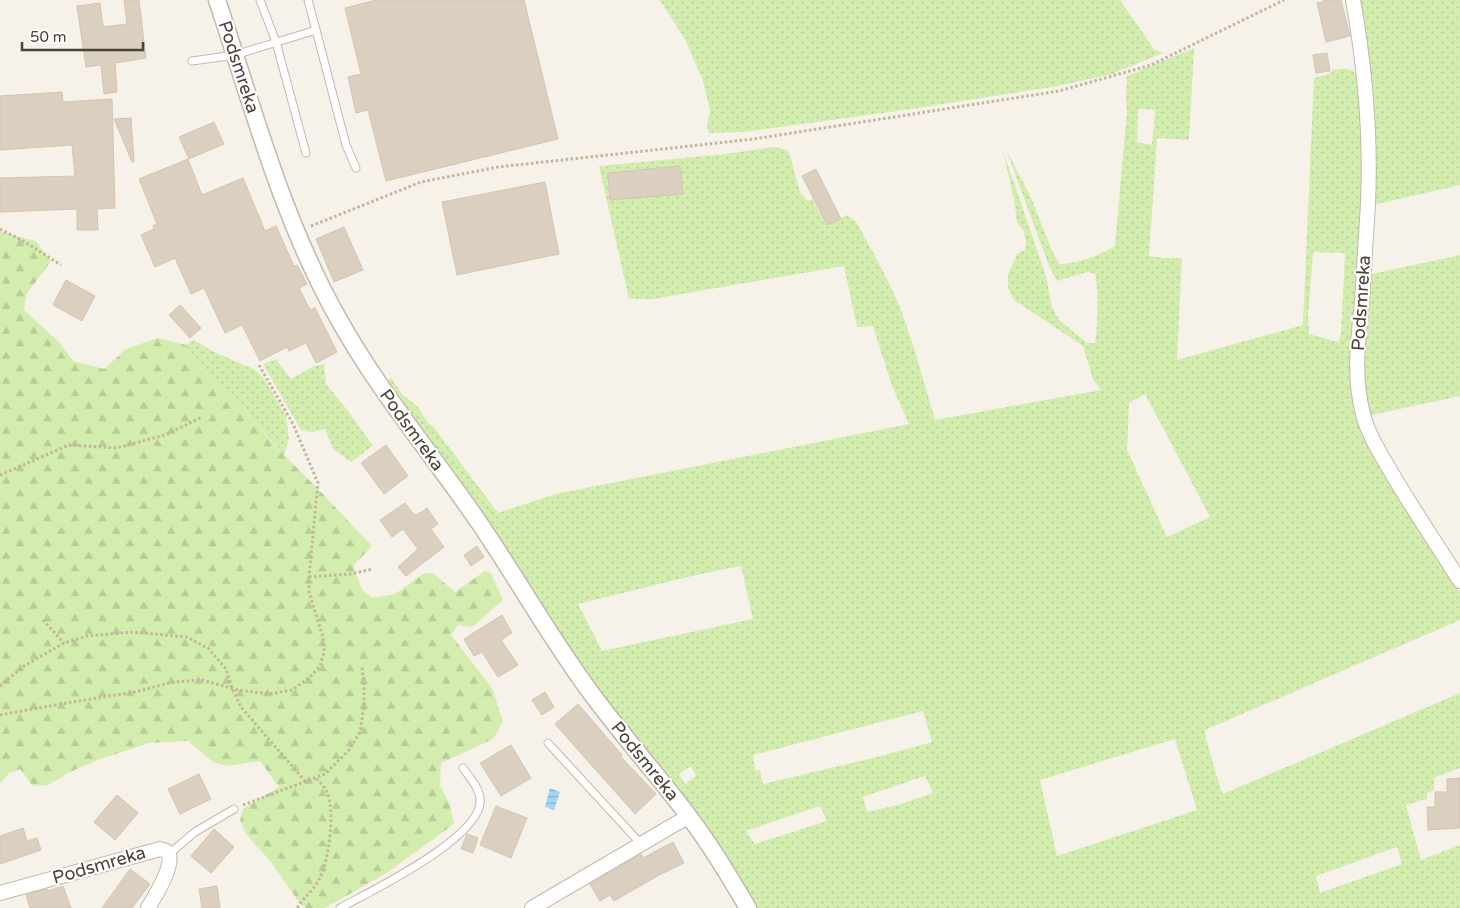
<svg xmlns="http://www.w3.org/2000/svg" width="1460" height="908" font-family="'Varela Round',sans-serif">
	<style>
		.grass { fill: url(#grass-dots); fill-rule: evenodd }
		.forest { fill: url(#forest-firs) }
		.water { fill: url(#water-rules) }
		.building { fill: #dbd0c0; stroke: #d4c4b0 }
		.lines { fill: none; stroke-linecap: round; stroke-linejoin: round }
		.service-casing { stroke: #c2b9ab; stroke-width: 9 }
		.minor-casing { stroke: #c2b9ab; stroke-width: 16 }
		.tertiary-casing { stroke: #c2b9ab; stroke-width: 19 }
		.path { stroke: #c5b49b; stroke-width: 3; stroke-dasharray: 2.5 2.5; stroke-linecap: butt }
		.service { stroke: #fff; stroke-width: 7 }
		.minor { stroke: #fff; stroke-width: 14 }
		.tertiary { stroke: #fff; stroke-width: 16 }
		.labels { text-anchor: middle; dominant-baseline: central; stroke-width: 4.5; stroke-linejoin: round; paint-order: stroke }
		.street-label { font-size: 18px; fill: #4a4237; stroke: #fff }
	</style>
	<defs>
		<pattern id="grass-dots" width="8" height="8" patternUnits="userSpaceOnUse" patternTransform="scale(1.25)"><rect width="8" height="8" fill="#d3edaf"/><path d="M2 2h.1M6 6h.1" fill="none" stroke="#b7cc97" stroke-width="1.8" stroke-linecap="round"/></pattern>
		<pattern id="forest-firs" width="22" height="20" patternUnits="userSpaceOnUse" patternTransform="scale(1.25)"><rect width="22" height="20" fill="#d3edaf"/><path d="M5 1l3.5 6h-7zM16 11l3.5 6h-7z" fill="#b7cc97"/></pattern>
		<pattern id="water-rules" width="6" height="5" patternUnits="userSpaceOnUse" patternTransform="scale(1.25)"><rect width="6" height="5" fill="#a2d7f6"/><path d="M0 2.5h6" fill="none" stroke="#86b0c8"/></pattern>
	</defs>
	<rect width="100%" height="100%" fill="#f6f1e9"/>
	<g class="grass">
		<path d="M 660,0 L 1120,0 L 1154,49 L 1163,53 L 1112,74 L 1058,86 L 912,109 L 743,132 L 709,133 L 707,126 L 710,110 L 703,81 L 686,41 Z"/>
		<path d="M 1356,0 L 1460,0 L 1460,185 L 1373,205 Z"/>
		<path d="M 1194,48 L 1189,140 L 1157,138 L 1149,256 L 1164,258 L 1182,258 L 1177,360 L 1303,325 L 1314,78 L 1330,74 L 1333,70 C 1343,68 1351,67 1358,76 L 1363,144 L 1360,252 L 1350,371 L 1352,388 L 1419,529 L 1460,592 L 1460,620 L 1205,730 L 1206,739 L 1220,787 L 1223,794 L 1460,693 L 1460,768 L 1434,778 L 1434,790 L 1427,793 L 1427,799 L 1406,805 L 1421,860 L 1460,845 L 1460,908 L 758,908 L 731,865 L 679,788 L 617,714 L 584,671 L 486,517 L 407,410 L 388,381 L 391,378 L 402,394 L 417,406 L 428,423 L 433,426 L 498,513 L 556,494 L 909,424 L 892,386 L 873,326 L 857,327 L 844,266 L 653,299 L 629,299 L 599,166 L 725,154 L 774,147 L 787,150 L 790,155 L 800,192 L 808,201 L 812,199 L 827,226 L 847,215 L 857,223 L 884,273 L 900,307 L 915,351 L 935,420 L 1101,390 L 1093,379 L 1083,346 L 1014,300 L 1008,288 L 1008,275 L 1017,254 L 1025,250 L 1026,241 L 1024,231 L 1017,222 L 1014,199 L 1003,151 L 1046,276 L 1052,308 L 1060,321 L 1087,343 L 1095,343 C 1098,320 1099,296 1095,274 L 1088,272 L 1057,281 L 1049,266 L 1006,149 L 1031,198 L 1053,253 L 1060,264 C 1079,263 1099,256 1115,246 L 1127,111 L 1126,98 L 1127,76 ZM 1138,109 L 1155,110 L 1152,145 L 1137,142 ZM 1313,252 L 1345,253 L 1341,334 L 1338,342 L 1309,334 L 1308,317 ZM 1145,394 L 1210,517 L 1167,537 L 1127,450 L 1129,403 ZM 741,566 L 753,619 L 602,651 L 578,604 L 696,575 ZM 923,711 L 932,742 L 877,757 L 763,784 L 760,770 L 755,770 L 753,755 ZM 1175,739 L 1197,810 L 1057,856 L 1040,780 ZM 691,766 L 696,776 L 685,784 L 679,774 ZM 925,776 L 933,793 L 898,805 L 867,812 L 863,797 ZM 820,806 L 827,821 L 755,844 L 746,831 ZM 1397,847 L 1402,864 L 1320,893 L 1316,876 Z"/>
		<path d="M 1460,255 L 1460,396 L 1367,416 L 1362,394 L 1367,275 Z"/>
		<path d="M 194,340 L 214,352 L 253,369 L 263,377 L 286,416 L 289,440 L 284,455 L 238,402 L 192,359 L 186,345 Z"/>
		<path d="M 276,359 L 291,379 L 314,366 L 324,364 L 326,384 L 348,411 L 373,446 L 351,462 L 333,449 L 325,429 L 311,432 L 301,430 L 263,364 Z"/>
	</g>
	<path class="forest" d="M 0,232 L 36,241 L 51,261 L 26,295 L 24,310 L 59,342 L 73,361 L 104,369 L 126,349 L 158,338 L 186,345 L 192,359 L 238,402 L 274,445 L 319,490 L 372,546 L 353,566 L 362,590 L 372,598 L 395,594 L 423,574 L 433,573 L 455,592 L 485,571 L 491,573 L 503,600 L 472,627 L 458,625 L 451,635 L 492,688 L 503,722 L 493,739 L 441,763 L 440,785 L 450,805 L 454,824 L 388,872 L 325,908 L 306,908 L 301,905 L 271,862 L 247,835 L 240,821 L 243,809 L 279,787 L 260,761 L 227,766 L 213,762 L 188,741 L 149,743 L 98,760 L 70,772 L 48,785 L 33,786 L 20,769 L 9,773 L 0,784 Z"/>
	<path class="water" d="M 550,788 L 560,792 L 554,810 L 545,807 Z"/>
	<g class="building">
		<path d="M 124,0 L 139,0 L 146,58 L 115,63 L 117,92 L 104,94 L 101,65 L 86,67 L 77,6 L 100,3 L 103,27 L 127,24 Z"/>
		<path d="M 376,0 L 524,0 L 558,139 L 386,181 L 368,110 L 356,113 L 348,77 L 361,74 L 345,8 Z"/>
		<path d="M 1323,0 L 1341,0 L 1350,36 L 1326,42 L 1317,3 L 1323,2 Z"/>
		<path d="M 1327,53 L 1330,71 L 1316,73 L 1313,55 Z"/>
		<path d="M 62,92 L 63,102 L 112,99 L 115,208 L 97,209 L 98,230 L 77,230 L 77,209 L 0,212 L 0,178 L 75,176 L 72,145 L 0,150 L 0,96 Z"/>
		<path d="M 131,118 L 134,162 L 132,162 L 114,119 Z"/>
		<path d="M 214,122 L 224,144 L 189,159 L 179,137 Z"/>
		<path d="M 188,159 L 202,195 L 243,178 L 265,231 L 276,226 L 294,266 L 297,265 L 307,284 L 299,288 L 310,310 L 315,308 L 337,352 L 316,363 L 306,343 L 289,351 L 287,347 L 260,361 L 242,325 L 225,333 L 204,288 L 191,294 L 175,258 L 155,267 L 141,235 L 154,229 L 153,226 L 157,224 L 139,179 Z"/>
		<path d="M 680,166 L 683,194 L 610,200 L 608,173 Z"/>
		<path d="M 816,169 L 841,219 L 827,225 L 802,176 Z"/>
		<path d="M 545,182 L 559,254 L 457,275 L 442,202 Z"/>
		<path d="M 344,227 L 363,270 L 334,282 L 316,239 Z"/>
		<path d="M 66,280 L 95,296 L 82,321 L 53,305 Z"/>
		<path d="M 180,305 L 201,328 L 190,338 L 169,315 Z"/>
		<path d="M 386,445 L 408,476 L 384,494 L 361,463 Z"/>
		<path d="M 405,503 L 414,515 L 416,514 L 417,515 L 427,508 L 438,524 L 431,529 L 444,547 L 406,576 L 398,567 L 418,549 L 403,529 L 392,537 L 380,520 Z"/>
		<path d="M 477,546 L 484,557 L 471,566 L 464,555 Z"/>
		<path d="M 502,615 L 512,633 L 501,640 L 518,665 L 498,677 L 482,652 L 474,656 L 464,639 Z"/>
		<path d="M 545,692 L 554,707 L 542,715 L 532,700 Z"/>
		<path d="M 578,704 L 622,755 L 621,757 L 656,794 L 635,814 L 555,724 Z"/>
		<path d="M 511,745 L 531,778 L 501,796 L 480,763 Z"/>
		<path d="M 199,774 L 211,799 L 180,814 L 168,789 Z"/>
		<path d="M 1460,778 L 1460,828 L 1428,830 L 1427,807 L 1435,807 L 1435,792 L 1447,792 L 1447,779 Z"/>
		<path d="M 117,795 L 138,813 L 115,840 L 94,822 Z"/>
		<path d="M 496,806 L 527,818 L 511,858 L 480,845 Z"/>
		<path d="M 23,828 L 27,841 L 37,838 L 41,850 L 0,864 L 0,836 Z"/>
		<path d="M 214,829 L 234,847 L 211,873 L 191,856 Z"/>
		<path d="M 467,834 L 478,838 L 473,853 L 461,849 Z"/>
		<path d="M 673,842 L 684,863 L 659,875 L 614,901 L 610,895 L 600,901 L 590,884 L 641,854 L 643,858 Z"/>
		<path d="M 130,869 L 150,884 L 132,908 L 102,908 Z"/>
		<path d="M 63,886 L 71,908 L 30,908 L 26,895 L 47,889 L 48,891 Z"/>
		<path d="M 217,886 L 220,908 L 202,908 L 199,889 Z"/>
	</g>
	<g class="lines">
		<g class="service-casing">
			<g id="service">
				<path d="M 260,0 L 276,42 L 306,153"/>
				<path d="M 308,0 L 316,30"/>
				<path d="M 192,61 L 235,55 L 316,30 L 346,145 L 356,168"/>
				<path d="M 548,743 L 641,844"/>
				<path d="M 169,854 L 195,832 L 234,809"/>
				<path d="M 340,908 C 369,892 486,836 480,798 C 479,787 469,777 463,768"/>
			</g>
		</g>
		<g class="minor-casing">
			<g id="minor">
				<path d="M 1353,0 C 1365,67 1371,135 1368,203 C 1366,236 1364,269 1362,302 C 1358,340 1353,377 1363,414 C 1369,438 1385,461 1397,482 C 1417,515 1439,548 1460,581"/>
				<path d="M 0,893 L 160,849 C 164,850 168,851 169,855 C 173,868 155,896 148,908"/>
				<path d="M 532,908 L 689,816"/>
			</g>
		</g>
		<g class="tertiary-casing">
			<path id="tertiary" d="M 217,0 C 253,107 282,219 338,318 C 379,392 433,455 480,524 C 518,580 551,639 591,693 C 622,735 656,773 687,814 C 710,844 729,876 748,908"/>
		</g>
		<g class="path">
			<path d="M 311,226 L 421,182 L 498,167 L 754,139 L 1059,91 L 1151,65 L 1284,0"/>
			<path d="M 0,229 L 25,242 L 61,265"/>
			<path d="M 0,475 L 69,445 L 117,448 L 165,435 L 202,417"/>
			<path d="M 309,577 L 350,574 L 373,569"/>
			<path d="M 43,620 L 64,643"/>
			<path d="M 0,686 L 24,666 L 64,643 L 87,636 L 133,632 L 187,637 L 209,649 L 226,669 L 232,688 L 241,707 L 305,781"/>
			<path d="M 0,715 L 72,702 L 135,692 L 173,682 L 202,680 L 238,690 L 269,694 L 292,690 L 309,678 L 320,666 L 324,652 L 323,637 L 309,592 L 309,577 L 318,483 L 293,424 L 259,365"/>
			<path d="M 243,805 L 325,774 L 349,750 L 360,732 L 364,706 L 364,685 L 362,667"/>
			<path d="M 298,908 L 298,906 C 305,897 315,888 320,878 C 329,859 336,809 326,790 C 324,786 319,782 316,778"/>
		</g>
		<use href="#service" class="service"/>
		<use href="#minor" class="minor"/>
		<use href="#tertiary" class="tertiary"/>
	</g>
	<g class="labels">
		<g class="street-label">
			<text transform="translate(239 67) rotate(72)">Podsmreka</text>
			<text transform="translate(1361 303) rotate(-86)">Podsmreka</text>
			<text transform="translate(412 430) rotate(54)">Podsmreka</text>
			<text transform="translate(645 761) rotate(51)">Podsmreka</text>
			<text transform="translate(99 865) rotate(-16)">Podsmreka</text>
		</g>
	</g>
	<path d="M22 42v8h121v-8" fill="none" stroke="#4a4237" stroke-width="2.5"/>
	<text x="30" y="42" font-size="15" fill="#4a4237" stroke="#ffffff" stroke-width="4" paint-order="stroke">50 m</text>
</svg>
